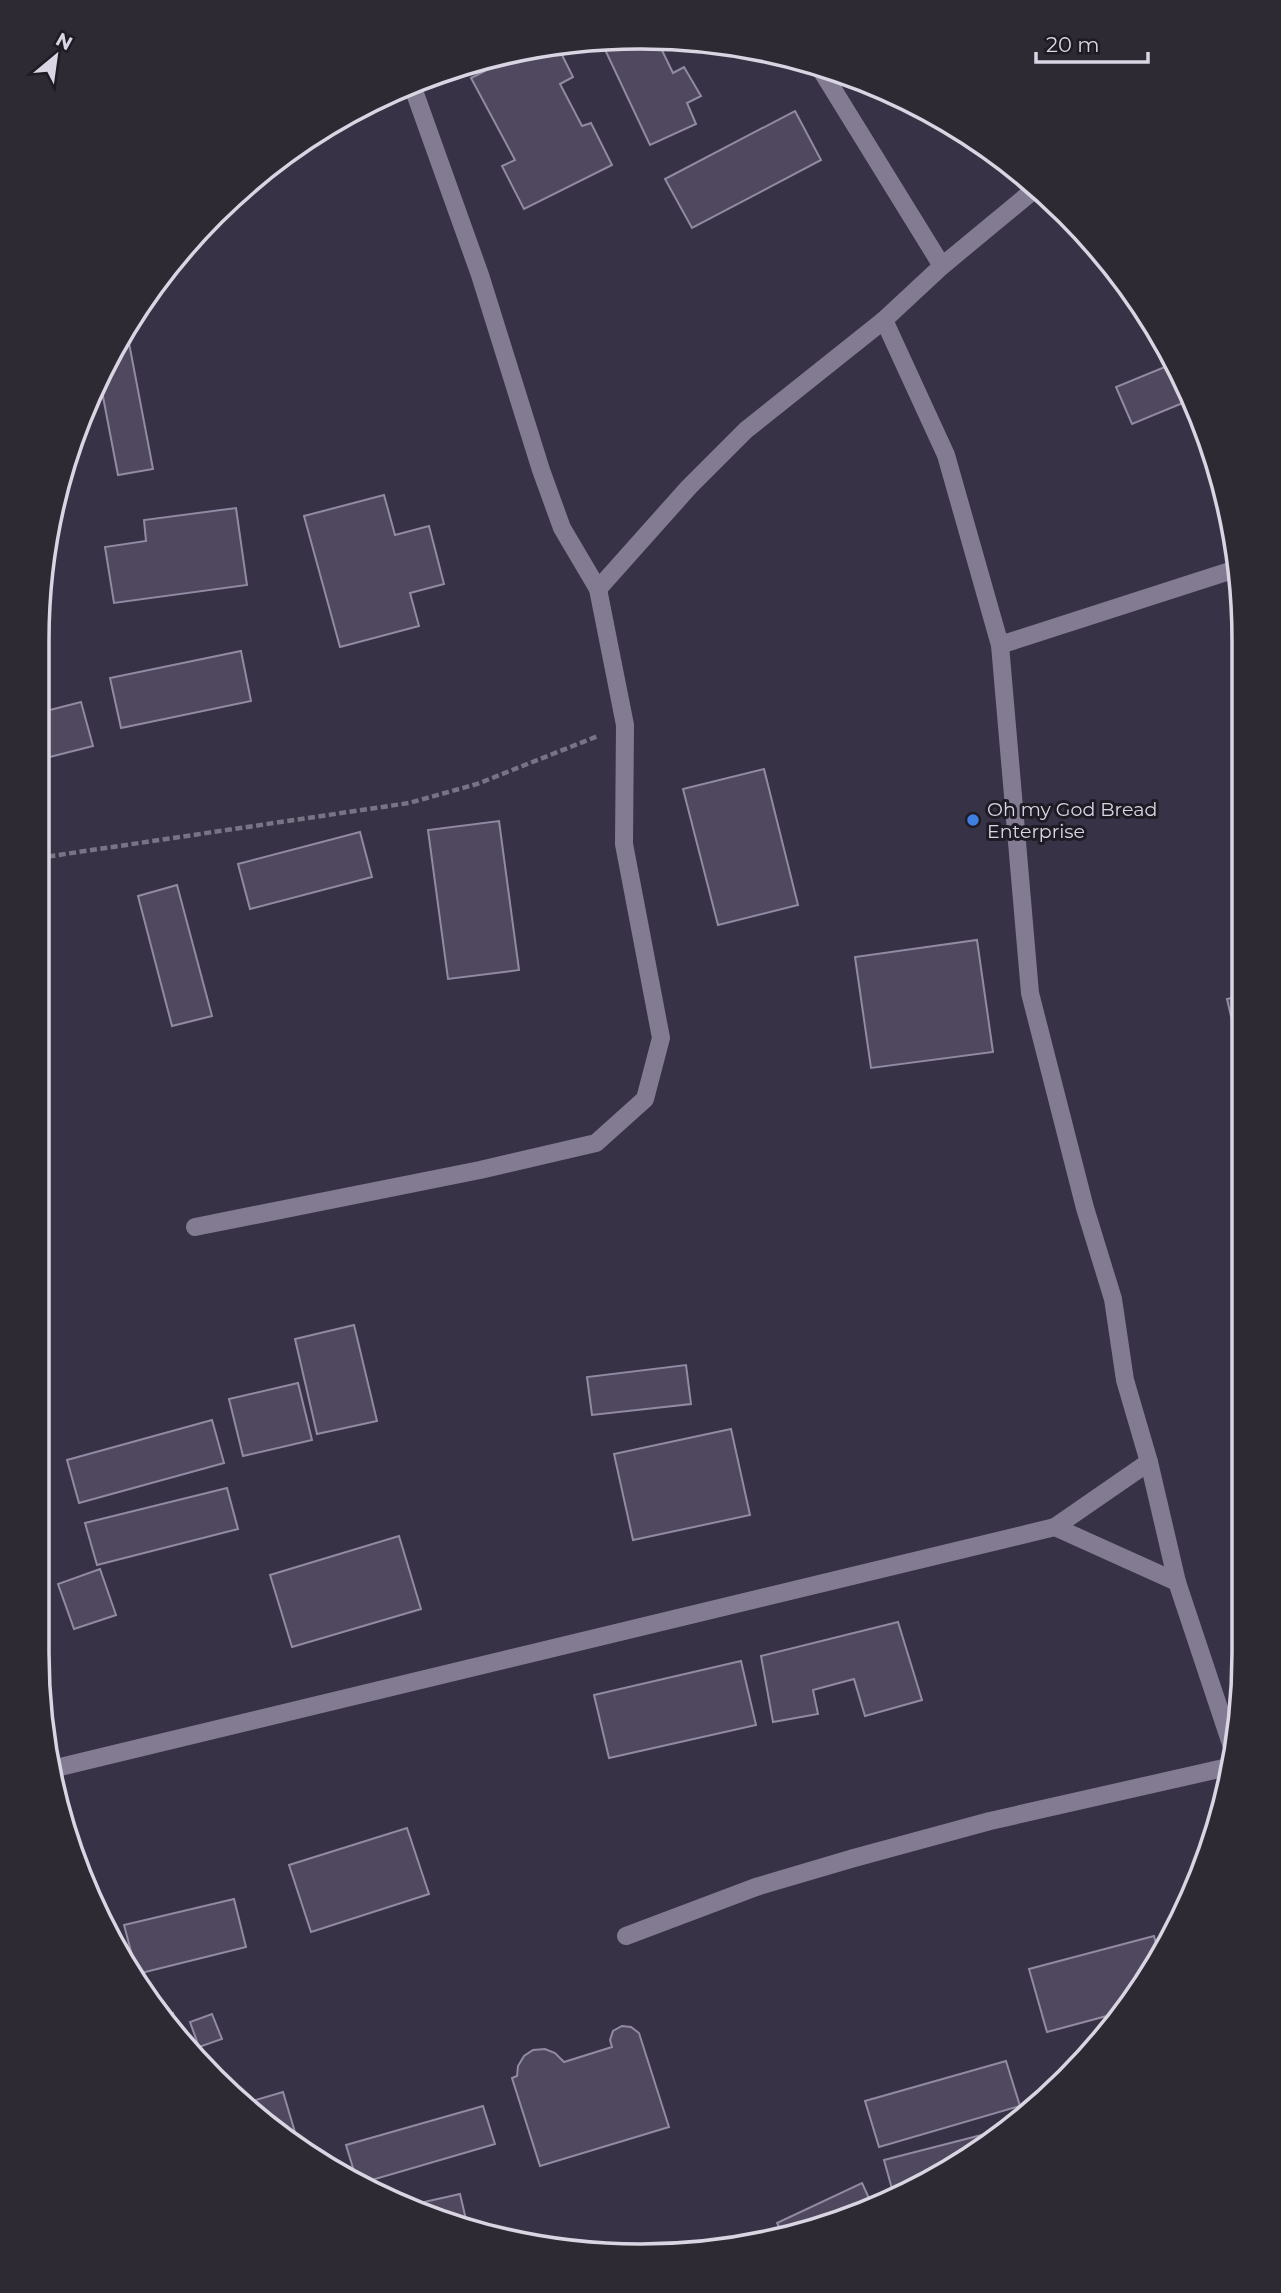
<svg xmlns="http://www.w3.org/2000/svg" width="1281" height="2293" font-family="Montserrat,sans-serif">
	<style>
		.building { fill: #4f485e; stroke: #928aa2; stroke-width: 2 }
		.lines { fill: none; stroke-linecap: round; stroke-linejoin: round }
		.path { stroke: #797485; stroke-width: 4.5; stroke-dasharray: 7 3.5; stroke-linecap: butt }
		.minor { stroke: #827b92; stroke-width: 18 }
		.shop-dot { fill: #3f7fe0; stroke: #1e1b25; stroke-width: 2.5 }
		.labels { text-anchor: middle; dominant-baseline: central; stroke-width: 6; stroke-linejoin: round; paint-order: stroke }
		.poi-label { font-size: 19px; fill: #d9d5e2; stroke: #1e1b25; text-anchor: start }
		.rim { fill: none; stroke: #d9d5e2; stroke-width: 3.5 }
	</style>
	<rect width="100%" height="100%" fill="#383246"/>
	<g class="building">
		<path d="M 602,38 L 657,40 L 673,73 L 684,67 L 701,96 L 687,103 L 696,124 L 650,145 L 600,39 Z"/>
		<path d="M 557,45 L 573,77 L 560,84 L 582,126 L 591,123 L 612,165 L 524,209 L 502,166 L 515,160 L 471,78 L 525,51 Z"/>
		<path d="M 795,111 L 821,160 L 692,228 L 665,179 Z"/>
		<path d="M 129,343 L 153,469 L 118,475 L 100,381 L 115,345 Z"/>
		<path d="M 1172,364 L 1190,400 L 1132,424 L 1116,387 Z"/>
		<path d="M 59,480 L 64,496 L 55,498 L 57,484 Z"/>
		<path d="M 384,495 L 395,535 L 429,526 L 444,584 L 410,593 L 419,626 L 340,647 L 304,516 Z"/>
		<path d="M 236,508 L 247,585 L 114,603 L 105,547 L 146,541 L 144,520 Z"/>
		<path d="M 241,651 L 251,701 L 121,728 L 110,678 Z"/>
		<path d="M 81,702 L 93,746 L 38,760 L 38,713 Z"/>
		<path d="M 764,769 L 798,905 L 718,925 L 683,789 Z"/>
		<path d="M 499,821 L 519,970 L 448,979 L 428,830 Z"/>
		<path d="M 360,832 L 372,877 L 250,909 L 238,864 Z"/>
		<path d="M 177,885 L 212,1016 L 172,1026 L 138,896 Z"/>
		<path d="M 977,940 L 993,1052 L 871,1068 L 855,957 Z"/>
		<path d="M 1241,996 L 1241,1059 L 1227,999 Z"/>
		<path d="M 354,1325 L 377,1421 L 317,1434 L 295,1339 Z"/>
		<path d="M 686,1365 L 691,1404 L 592,1415 L 587,1377 Z"/>
		<path d="M 298,1383 L 312,1440 L 243,1456 L 229,1399 Z"/>
		<path d="M 212,1420 L 224,1463 L 79,1503 L 67,1460 Z"/>
		<path d="M 731,1429 L 750,1515 L 633,1540 L 614,1454 Z"/>
		<path d="M 227,1488 L 238,1529 L 97,1565 L 85,1523 Z"/>
		<path d="M 399,1536 L 421,1609 L 292,1647 L 270,1575 Z"/>
		<path d="M 100,1569 L 116,1615 L 74,1629 L 58,1584 Z"/>
		<path d="M 898,1622 L 922,1700 L 865,1716 L 854,1679 L 813,1690 L 818,1714 L 773,1722 L 761,1656 Z"/>
		<path d="M 741,1661 L 756,1725 L 609,1758 L 594,1695 Z"/>
		<path d="M 407,1828 L 429,1894 L 311,1932 L 289,1865 Z"/>
		<path d="M 234,1899 L 246,1947 L 137,1974 L 124,1925 Z"/>
		<path d="M 1154,1936 L 1160,1958 L 1114,2014 L 1047,2032 L 1029,1969 Z"/>
		<path d="M 173,2013 L 177,2033 L 176,2033 L 159,2016 Z"/>
		<path d="M 212,2014 L 222,2039 L 199,2047 L 190,2022 Z"/>
		<path d="M 622,2026 L 631,2027 L 639,2033 L 669,2127 L 540,2166 L 512,2078 L 517,2076 L 518,2066 L 524,2056 L 533,2050 L 545,2049 L 555,2053 L 564,2062 L 612,2047 L 610,2040 L 613,2031 Z"/>
		<path d="M 1006,2061 L 1020,2106 L 879,2147 L 865,2101 Z"/>
		<path d="M 283,2092 L 300,2149 L 249,2102 Z"/>
		<path d="M 483,2106 L 495,2144 L 365,2182 L 356,2178 L 346,2145 Z"/>
		<path d="M 1001,2130 L 894,2196 L 884,2160 Z"/>
		<path d="M 862,2183 L 874,2209 L 871,2210 L 781,2231 L 777,2223 Z"/>
		<path d="M 460,2194 L 468,2228 L 415,2204 Z"/>
		<path d="M 685,2243 L 689,2253 L 680,2255 L 657,2253 Z"/>
	</g>
	<g class="lines">
		<path class="path" d="M 38,858 L 409,803 L 477,784 L 598,736"/>
		<g class="minor">
			<path d="M 818,65 L 942,266"/>
			<path d="M 884,320 L 946,455 L 1000,645 L 1030,993 L 1085,1208 L 1113,1299 L 1125,1380 L 1149,1462 L 1177,1582 L 1232,1747"/>
			<path d="M 598,589 L 689,487 L 746,430 L 884,320 L 942,266 L 1035,189"/>
			<path d="M 1000,645 L 1239,568"/>
			<path d="M 195,1227 L 480,1170 L 596,1143 L 645,1099 L 661,1038 L 624,844 L 625,725 L 598,589 L 562,528 L 541,470 L 480,275 L 412,85"/>
			<path d="M 1055,1527 L 1177,1582"/>
			<path d="M 56,1768 L 1055,1527 L 1149,1462"/>
			<path d="M 626,1936 L 756,1887 L 854,1858 L 990,1821 L 1228,1767"/>
		</g>
	</g>
	<circle class="shop-dot" cx="973" cy="820" r="7"/>
	<g class="labels">
		<g class="poi-label">
			<text x="987" y="809">Oh my God Bread<tspan x="987" dy="22">Enterprise</tspan></text>
		</g>
	</g>
	<path d="M0 0H1281V2293H0ZM640 49H641A591 591 0 0 1 1232 640V1653A591 591 0 0 1 641 2244H640A591 591 0 0 1 49 1653V640A591 591 0 0 1 640 49Z" fill="#2d2a34" fill-rule="evenodd"/>
	<path class="rim" d="M640 49H641A591 591 0 0 1 1232 640V1653A591 591 0 0 1 641 2244H640A591 591 0 0 1 49 1653V640A591 591 0 0 1 640 49Z"/>
	<g transform="translate(56 56) rotate(29)" stroke="#1e1b25" stroke-width="5" paint-order="stroke">
	<path d="M0-5L12 26L0 18L-12 26Z" fill="#d9d5e2"/>
	<text y="-10" font-size="19" font-weight="bold" text-anchor="middle" fill="#d9d5e2">N</text>
	</g>
	<path d="M1036 52v10h112v-10" fill="none" stroke="#d9d5e2" stroke-width="3.5"/>
	<text x="1046" y="52" font-size="21" fill="#d9d5e2" stroke="#1e1b25" stroke-width="5" paint-order="stroke">20 m</text>
</svg>
